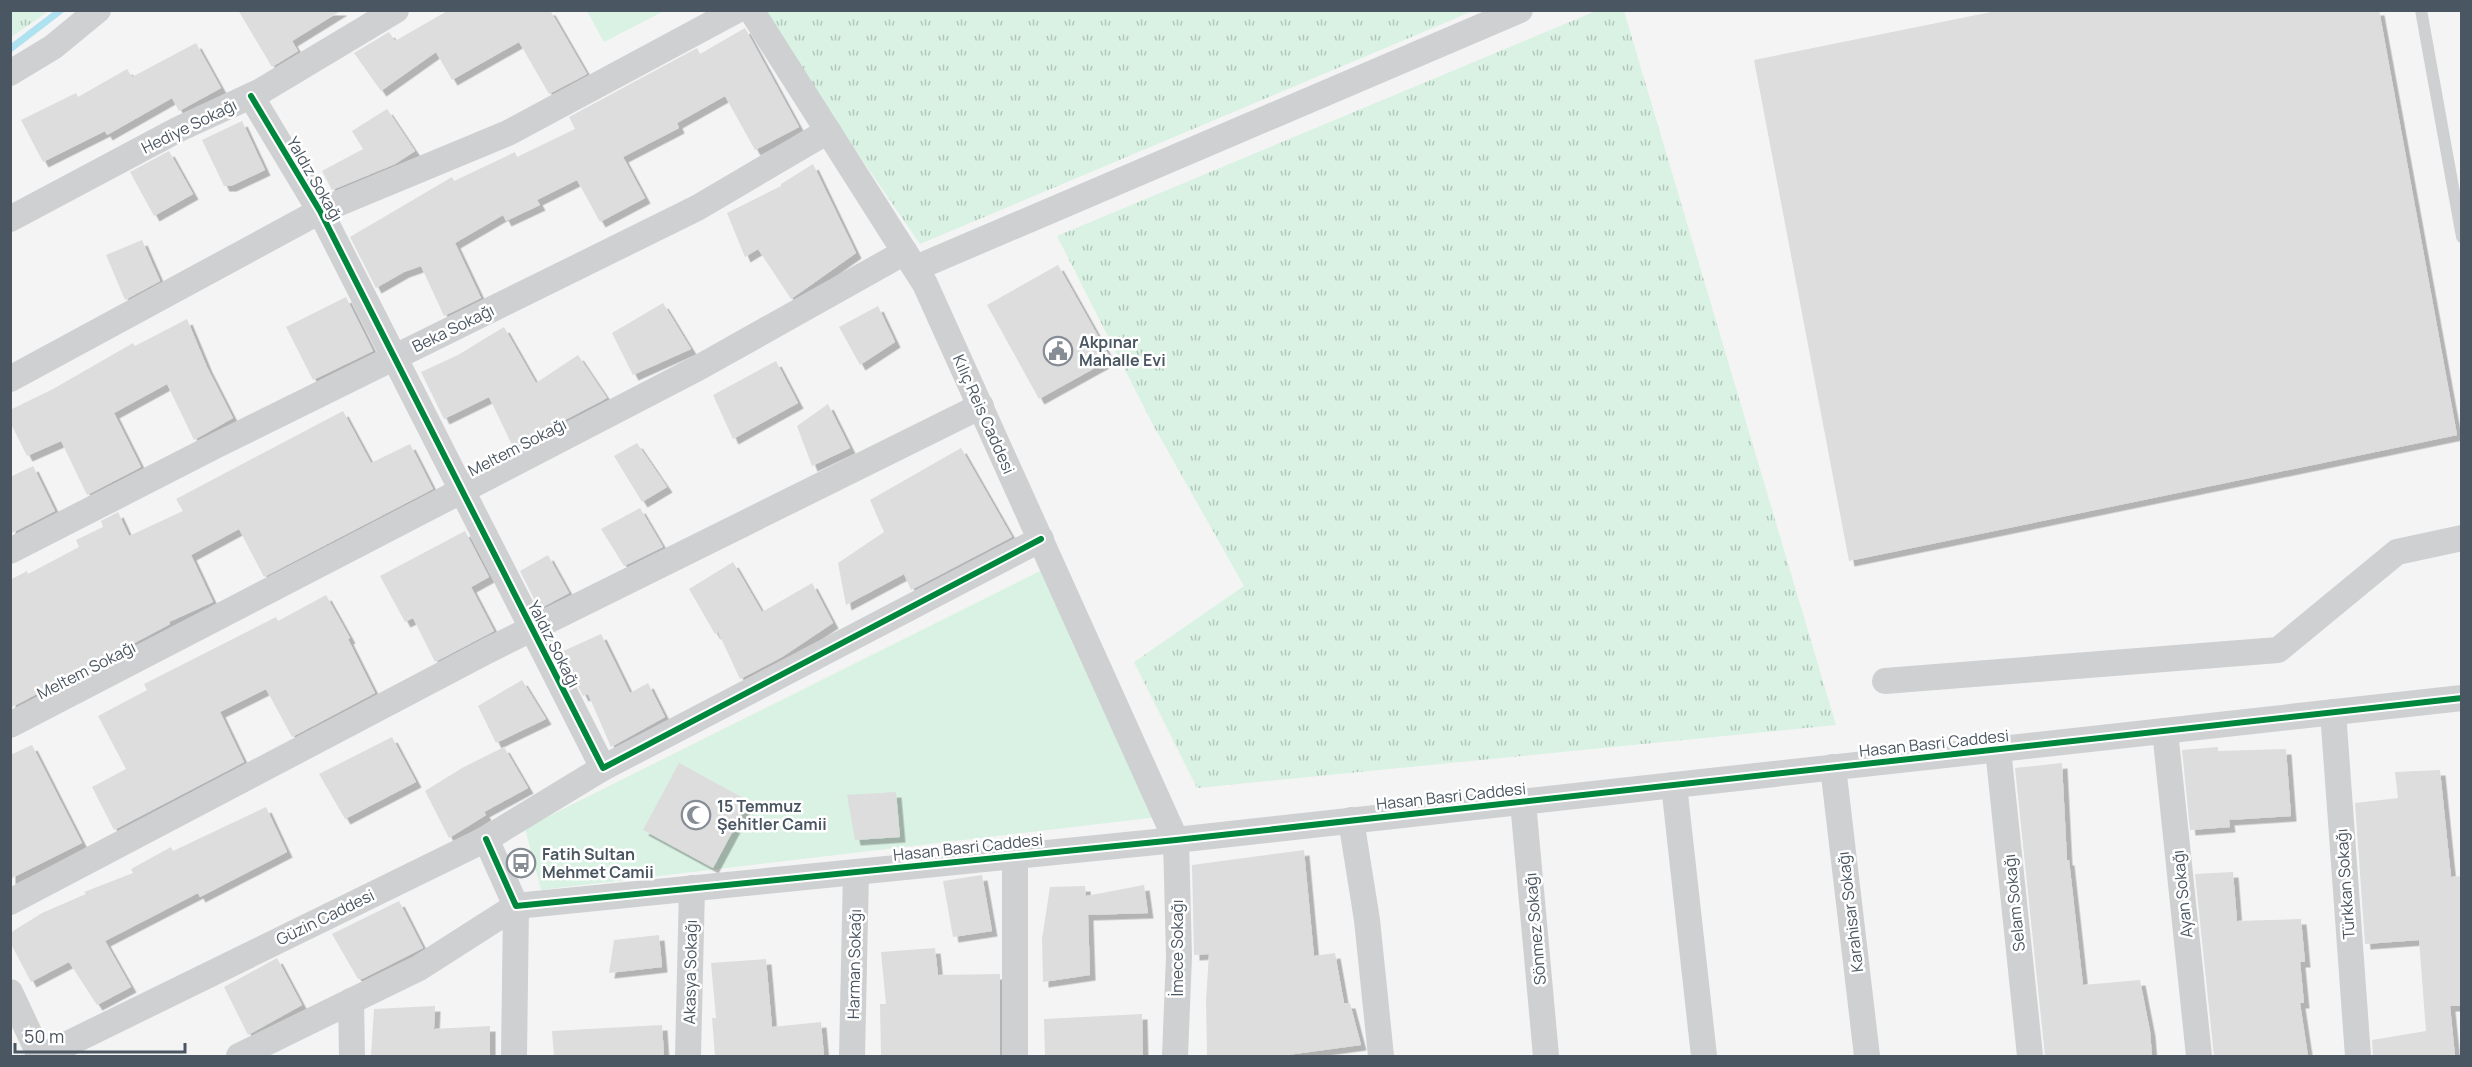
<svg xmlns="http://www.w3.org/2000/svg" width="2472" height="1067" font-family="Manrope,sans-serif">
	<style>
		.grass { fill: url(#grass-tufts) }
		.park { fill: #d9f2e3 }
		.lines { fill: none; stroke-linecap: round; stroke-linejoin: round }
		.stream { stroke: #aee2f0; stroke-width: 7 }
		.building { fill: #ddddde; filter: url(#shadow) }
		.service { stroke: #ced0d2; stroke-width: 12 }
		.minor { stroke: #ced0d2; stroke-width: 26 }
		.cycleway-casing { stroke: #fff; stroke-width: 10 }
		.cycleway { stroke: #00873e; stroke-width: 6 }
		.labels { text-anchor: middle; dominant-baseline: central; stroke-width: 5; stroke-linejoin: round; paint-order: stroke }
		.street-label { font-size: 16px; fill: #4a5661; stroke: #fff }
		.poi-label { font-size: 16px; font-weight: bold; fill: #4a5661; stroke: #fff; text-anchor: start }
	</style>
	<defs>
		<pattern id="grass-tufts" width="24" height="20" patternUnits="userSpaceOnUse" patternTransform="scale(1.5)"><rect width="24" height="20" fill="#d9f2e3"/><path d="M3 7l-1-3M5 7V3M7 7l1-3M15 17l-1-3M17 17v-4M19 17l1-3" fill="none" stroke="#b2c7bb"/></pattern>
		<filter id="shadow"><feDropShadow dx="5.5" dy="5.5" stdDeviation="0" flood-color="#0004"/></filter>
	</defs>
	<rect width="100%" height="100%" fill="#f4f4f4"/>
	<g class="grass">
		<path d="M 11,10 L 49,10 L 49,11 L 11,37 Z"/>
		<path d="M 760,11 L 1473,11 L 920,244 Z"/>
		<path d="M 1596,11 L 1624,11 L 1836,725 L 1197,788 L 1134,662 L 1244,586 L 1152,423 L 1057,236 Z"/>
	</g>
	<g class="park">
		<path d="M 587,11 L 664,11 L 604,42 Z"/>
		<path d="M 1044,569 L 1158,817 L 541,890 L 525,828 Z"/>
	</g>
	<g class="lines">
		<path class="stream" d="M 10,49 L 61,10"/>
	</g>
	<g class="building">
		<path d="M 238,10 L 342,10 L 292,41 L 298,51 L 272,67 Z"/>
		<path d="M 449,10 L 550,10 L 587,74 L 549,94 L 519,42 L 452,80 L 436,52 L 381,91 L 354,53 L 389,32 L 395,41 Z"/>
		<path d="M 2001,10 L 2379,10 L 2457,435 L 1849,561 L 1754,60 Z"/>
		<path d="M 745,28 L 799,127 L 755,150 L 725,96 L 677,123 L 679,128 L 623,157 L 645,198 L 600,222 L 577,180 L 537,200 L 540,205 L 506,221 L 503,215 L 455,243 L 481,298 L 444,316 L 421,266 L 404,272 L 376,288 L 350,237 L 452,177 L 454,181 L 515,152 L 517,157 L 575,129 L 569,117 L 697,48 L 700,54 Z"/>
		<path d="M 196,43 L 221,88 L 179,111 L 172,98 L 107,135 L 105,131 L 43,162 L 21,120 L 76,93 L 78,97 L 127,69 L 132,77 Z"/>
		<path d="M 387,109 L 415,151 L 395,164 L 332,190 L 322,171 L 363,149 L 352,131 Z"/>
		<path d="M 242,121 L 265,170 L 231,186 L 224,186 L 202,140 Z"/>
		<path d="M 169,151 L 193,194 L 154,216 L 130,172 Z"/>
		<path d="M 813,164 L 856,253 L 791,299 L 758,249 L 745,257 L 727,213 L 781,186 L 781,184 Z"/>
		<path d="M 142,240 L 160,281 L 125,300 L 106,255 Z"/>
		<path d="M 1058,265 L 1111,359 L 1039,399 L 987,305 Z"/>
		<path d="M 346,297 L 373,351 L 313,380 L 286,327 Z"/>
		<path d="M 663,303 L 691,349 L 633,375 L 612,333 Z"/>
		<path d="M 878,306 L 895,342 L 860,365 L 839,327 Z"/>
		<path d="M 187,319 L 207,367 L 233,418 L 194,440 L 167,384 L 114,413 L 141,467 L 87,495 L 61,441 L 27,456 L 10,422 L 10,410 L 53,389 L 133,343 L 135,346 Z"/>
		<path d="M 504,327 L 536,383 L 578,355 L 607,398 L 513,447 L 489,397 L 444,419 L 421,372 L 458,355 Z"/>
		<path d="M 776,361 L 798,403 L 733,439 L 713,395 Z"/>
		<path d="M 828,404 L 850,448 L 812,466 L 797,426 Z"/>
		<path d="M 343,411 L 371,463 L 410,444 L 433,489 L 264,577 L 239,529 L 191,555 L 213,602 L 169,622 L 170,624 L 125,648 L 10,708 L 10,580 L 27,571 L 28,574 L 79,547 L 76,540 L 103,527 L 101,521 L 118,512 L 129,536 L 183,511 L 176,499 Z"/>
		<path d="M 637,443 L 667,487 L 642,502 L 614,456 Z"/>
		<path d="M 961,448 L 1012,537 L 911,590 L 904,574 L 846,605 L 838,563 L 884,532 L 870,500 Z"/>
		<path d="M 33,466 L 55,511 L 10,534 L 10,477 Z"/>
		<path d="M 640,508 L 663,547 L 624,566 L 601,529 Z"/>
		<path d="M 465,531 L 489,577 L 471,587 L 494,631 L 435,662 L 413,618 L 405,622 L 380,576 Z"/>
		<path d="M 548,555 L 569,593 L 539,609 L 520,571 Z"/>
		<path d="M 733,562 L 762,612 L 812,583 L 833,623 L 782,657 L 740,679 L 718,632 L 715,634 L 689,589 Z"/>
		<path d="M 326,595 L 350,638 L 348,639 L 375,693 L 292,737 L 266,689 L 220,712 L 244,762 L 114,830 L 92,787 L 126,769 L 98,716 L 147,690 L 144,684 L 276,617 L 278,621 Z"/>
		<path d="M 601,634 L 630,693 L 648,683 L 665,717 L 611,747 L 588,694 L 583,696 L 561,652 Z"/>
		<path d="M 522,680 L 546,719 L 496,743 L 478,706 Z"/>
		<path d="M 392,737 L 416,782 L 345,819 L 319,774 Z"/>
		<path d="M 32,745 L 82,843 L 10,879 L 10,755 Z"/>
		<path d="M 504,747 L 528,788 L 484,812 L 486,815 L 449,838 L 425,791 L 462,768 Z"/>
		<path d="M 2218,747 L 2218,751 L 2286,749 L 2291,816 L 2229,820 L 2230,827 L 2190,830 L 2182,750 Z"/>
		<path d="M 679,763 L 749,801 L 713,868 L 643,830 Z"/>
		<path d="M 2062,763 L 2067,860 L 2069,860 L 2083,985 L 2140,980 L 2150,1031 L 2152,1056 L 2045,1056 L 2015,768 Z"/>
		<path d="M 2440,770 L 2451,877 L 2462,876 L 2462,1006 L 2450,1006 L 2455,1056 L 2373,1056 L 2372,1040 L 2426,1031 L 2419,940 L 2365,944 L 2355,803 L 2398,798 L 2395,772 Z"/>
		<path d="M 896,792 L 900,837 L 855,840 L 847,795 Z"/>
		<path d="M 266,807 L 287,852 L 200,897 L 198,893 L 105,941 L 131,987 L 97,1005 L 69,962 L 31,982 L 10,942 L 10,933 L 42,913 L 86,894 L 84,892 L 133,873 L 131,869 L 171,847 L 173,851 Z"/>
		<path d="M 1304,850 L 1314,956 L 1335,953 L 1344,1003 L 1350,1003 L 1361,1045 L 1280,1056 L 1207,1056 L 1206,1000 L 1209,954 L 1194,955 L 1192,865 Z"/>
		<path d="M 2233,872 L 2237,921 L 2301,919 L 2305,962 L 2300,962 L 2304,1003 L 2300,1003 L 2308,1056 L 2214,1056 L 2195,874 Z"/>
		<path d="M 982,875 L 992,931 L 953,937 L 943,881 Z"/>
		<path d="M 1144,885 L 1148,913 L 1088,915 L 1090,975 L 1043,982 L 1042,939 L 1050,887 L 1085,886 L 1086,896 Z"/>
		<path d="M 399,901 L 423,948 L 362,979 L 358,979 L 332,934 Z"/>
		<path d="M 659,935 L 662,967 L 609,973 L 614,940 Z"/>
		<path d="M 935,948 L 938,975 L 1000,974 L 1000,1056 L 881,1056 L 880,1004 L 886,1004 L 881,952 Z"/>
		<path d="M 277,958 L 302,1005 L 248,1035 L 224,987 Z"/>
		<path d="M 766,959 L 772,1027 L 821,1022 L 824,1056 L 715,1056 L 712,1018 L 716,1018 L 711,963 Z"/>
		<path d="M 435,1006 L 434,1029 L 490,1026 L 490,1056 L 371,1056 L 374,1009 Z"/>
		<path d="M 1142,1014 L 1143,1056 L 1045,1056 L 1044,1019 Z"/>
		<path d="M 662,1025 L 664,1056 L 554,1056 L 552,1031 Z"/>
	</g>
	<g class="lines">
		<path class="service" d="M 2421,10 L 2462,237"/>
		<g class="minor">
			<path d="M 751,10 L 925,284 L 1176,840 L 1179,956 L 1175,1056"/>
			<path d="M 10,73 L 53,47 L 98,10"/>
			<path d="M 251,96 L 320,211 L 603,768 L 1041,539"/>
			<path d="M 10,219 L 179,129 L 261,91 L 396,10"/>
			<path d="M 916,268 L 1520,10"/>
			<path d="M 10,379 L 320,211 L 508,133 L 737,10"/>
			<path d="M 10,551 L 217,445 L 697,208 L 828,131"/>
			<path d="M 1885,681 L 2278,650 L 2397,552 L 2462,538"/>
			<path d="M 2333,712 L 2358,1056"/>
			<path d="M 10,725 L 698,368 L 905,252"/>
			<path d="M 2165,731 L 2199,1056"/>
			<path d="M 1998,749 L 2030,1056"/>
			<path d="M 1833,767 L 1867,1056"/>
			<path d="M 1674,785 L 1704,1056"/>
			<path d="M 1523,802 L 1546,1056"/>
			<path d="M 1351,820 L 1367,920 L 1381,1056"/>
			<path d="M 486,839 L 516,906 L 1176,840 L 2462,698"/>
			<path d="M 1015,856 L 1015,1056"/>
			<path d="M 10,902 L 487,651 L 981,406"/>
			<path d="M 10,992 L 40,1056"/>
			<path d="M 351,1001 L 352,1056"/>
			<path d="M 43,1056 L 486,839 L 603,768"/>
			<path d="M 239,1056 L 419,968 L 516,906 L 514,1056"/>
			<path d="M 688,1056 L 692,888"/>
			<path d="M 852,1056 L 856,872"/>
		</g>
		<g class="cycleway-casing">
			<g id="cycleway">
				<path d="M 251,96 L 320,211 L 603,768 L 1041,539"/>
				<path d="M 486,839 L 516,906 L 1176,840 L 2462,698"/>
			</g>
		</g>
		<use href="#cycleway" class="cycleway"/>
	</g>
	<defs>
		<g id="civic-ring" transform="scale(1.5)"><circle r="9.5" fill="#fff" stroke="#868d94" stroke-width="1.5"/><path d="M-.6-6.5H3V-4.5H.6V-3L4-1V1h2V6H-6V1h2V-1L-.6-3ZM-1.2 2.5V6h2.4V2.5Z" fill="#868d94"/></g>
		<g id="mosque-ring" transform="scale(1.5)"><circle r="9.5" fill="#fff" stroke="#868d94" stroke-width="1.5"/><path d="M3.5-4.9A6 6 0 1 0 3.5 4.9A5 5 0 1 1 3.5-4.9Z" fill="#868d94"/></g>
		<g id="bus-ring" transform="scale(1.5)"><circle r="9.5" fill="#fff" stroke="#868d94" stroke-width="1.5"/><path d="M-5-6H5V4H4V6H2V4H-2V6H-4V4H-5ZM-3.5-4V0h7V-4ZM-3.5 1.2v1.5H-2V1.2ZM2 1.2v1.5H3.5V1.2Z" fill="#868d94"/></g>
	</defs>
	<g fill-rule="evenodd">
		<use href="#civic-ring" x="1058" y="351"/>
		<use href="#mosque-ring" x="696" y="815"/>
		<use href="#bus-ring" x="521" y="863"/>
	</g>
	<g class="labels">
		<g class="street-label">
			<text transform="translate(189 126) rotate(-26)">Hediye Sokağı</text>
			<text transform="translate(315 179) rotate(60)">Yaldız Sokağı</text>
			<text transform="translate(453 328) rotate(-26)">Beka Sokağı</text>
			<text transform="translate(984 414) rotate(66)">Kılıç Reis Caddesi</text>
			<text transform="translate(517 447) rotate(-27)">Meltem Sokağı</text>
			<text transform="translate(554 644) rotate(63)">Yaldız Sokağı</text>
			<text transform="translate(86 670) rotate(-27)">Meltem Sokağı</text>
			<text transform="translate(1934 743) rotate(-6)">Hasan Basri Caddesi</text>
			<text transform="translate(1451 796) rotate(-6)">Hasan Basri Caddesi</text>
			<text transform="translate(968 847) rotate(-6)">Hasan Basri Caddesi</text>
			<text transform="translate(2345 884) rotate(-94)">Türkkan Sokağı</text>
			<text transform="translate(2182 894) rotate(-96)">Ayan Sokağı</text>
			<text transform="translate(2014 903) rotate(-96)">Selam Sokağı</text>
			<text transform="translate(1850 912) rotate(-97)">Karahisar Sokağı</text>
			<text transform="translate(325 917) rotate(-26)">Güzin Caddesi</text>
			<text transform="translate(1535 929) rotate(-95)">Sönmez Sokağı</text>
			<text transform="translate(1177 948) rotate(-90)">İmece Sokağı</text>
			<text transform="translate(854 964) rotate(-89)">Harman Sokağı</text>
			<text transform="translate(690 972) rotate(-89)">Akasya Sokağı</text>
		</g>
		<g class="poi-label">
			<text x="1079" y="342">Akpınar<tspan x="1079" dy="18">Mahalle Evi</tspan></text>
			<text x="717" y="806">15 Temmuz<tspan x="717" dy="18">Şehitler Camii</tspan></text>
			<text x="542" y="854">Fatih Sultan<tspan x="542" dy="18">Mehmet Camii</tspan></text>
		</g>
	</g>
	<rect width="2472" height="1067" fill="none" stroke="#4a5661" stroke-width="24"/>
	<path d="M15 1043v9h170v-9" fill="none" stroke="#4a5661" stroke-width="3"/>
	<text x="24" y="1043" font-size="18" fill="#4a5661" stroke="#ffffff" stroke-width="4.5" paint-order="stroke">50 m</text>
</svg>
